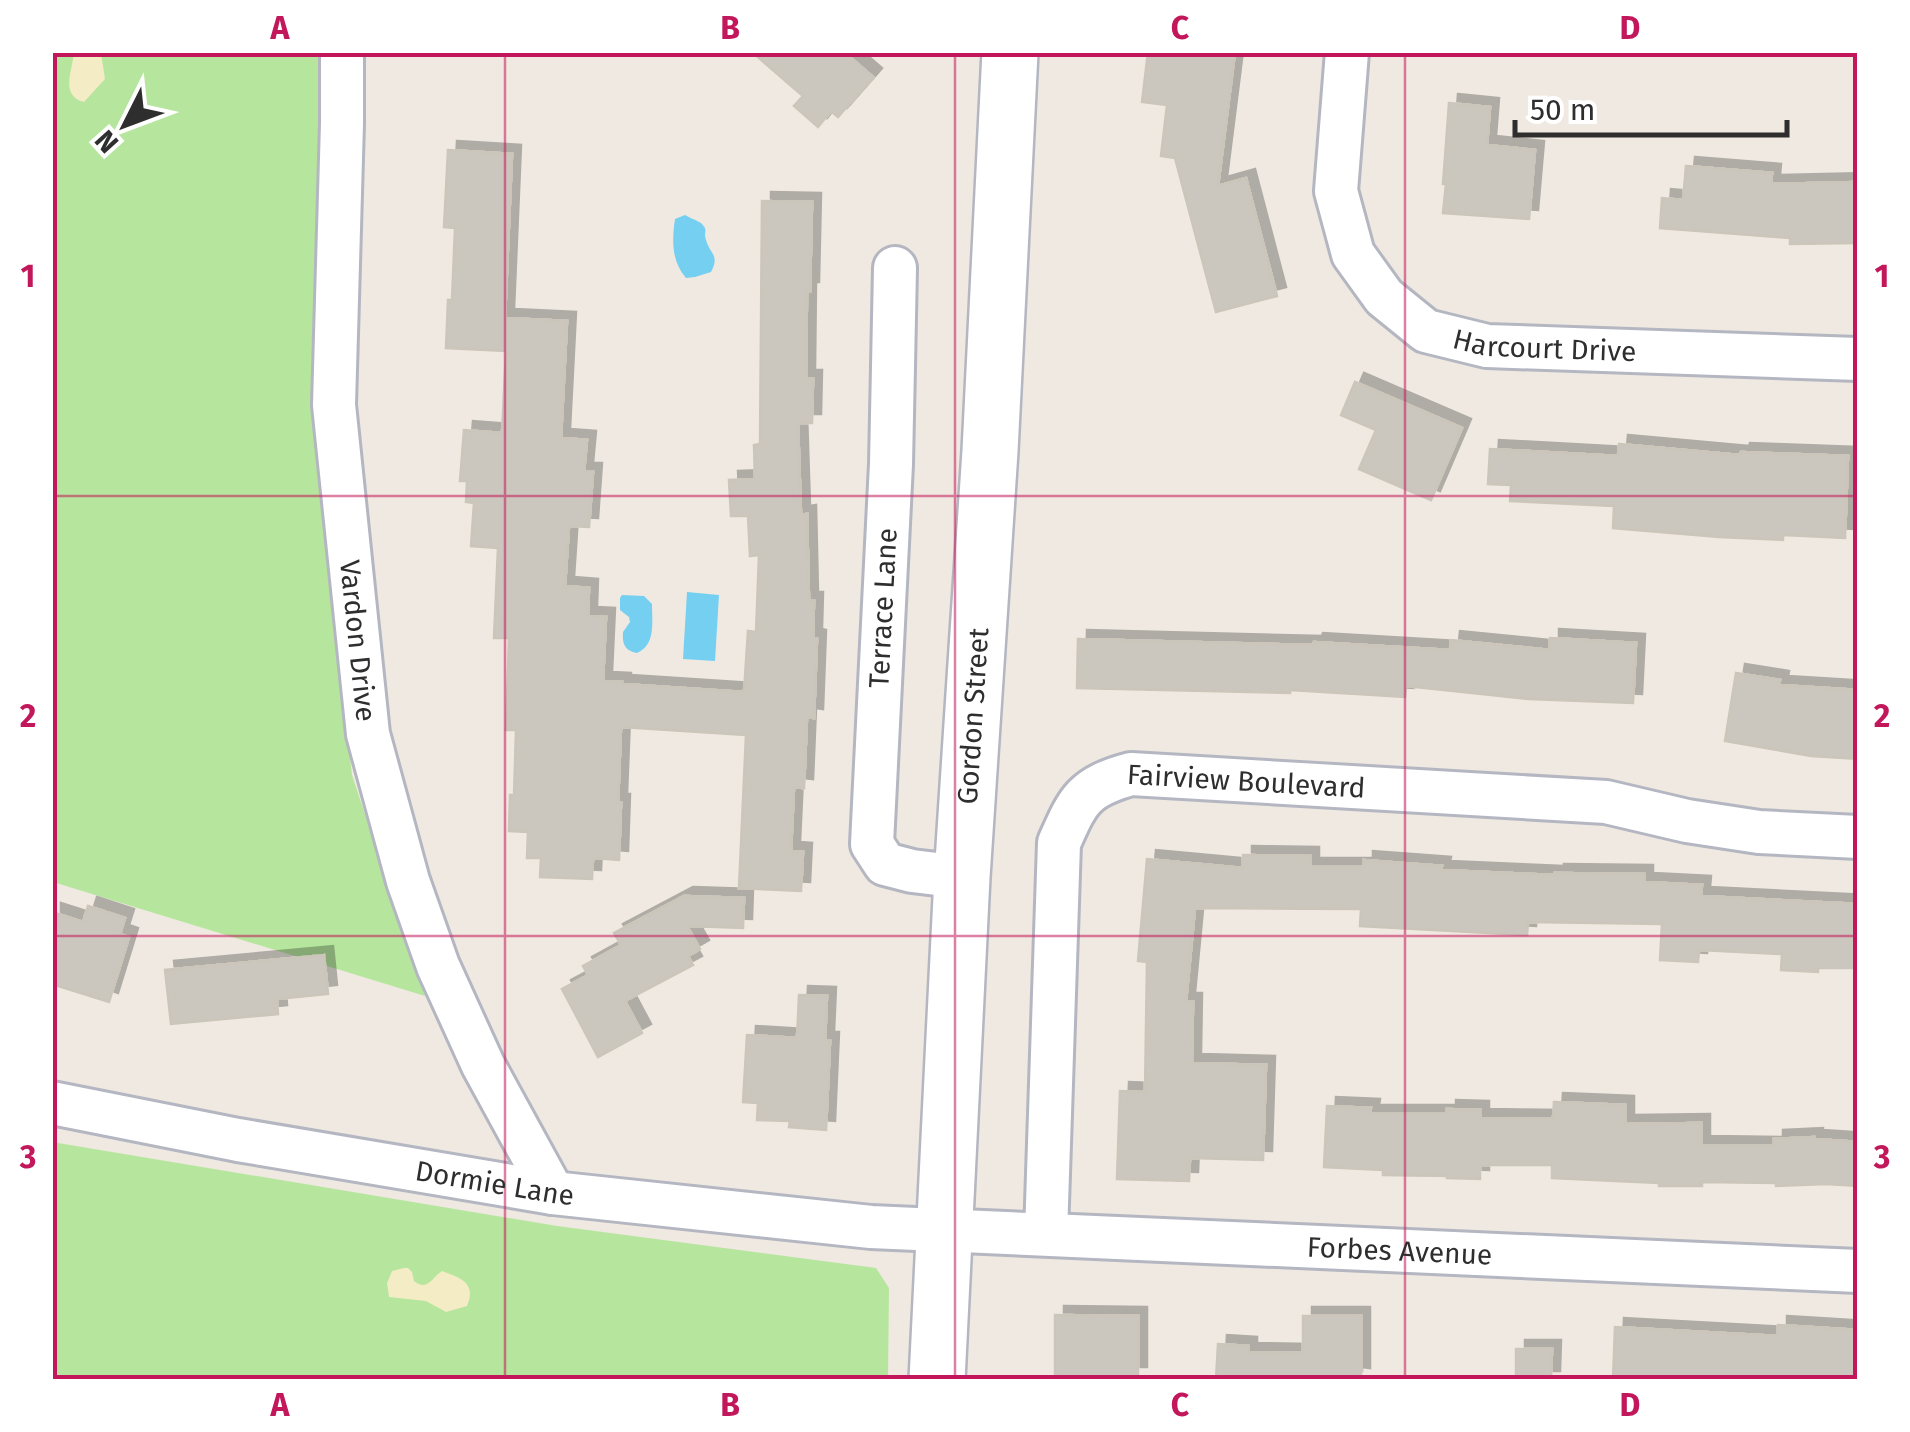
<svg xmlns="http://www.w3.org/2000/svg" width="1910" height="1432" font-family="'Fira Sans',sans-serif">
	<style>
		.green { fill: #b6e59e }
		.sand { fill: #f3ecc5 }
		.water { fill: #75cff0 }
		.building { fill: #cbc7bf; stroke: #cbc5ba; stroke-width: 2.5; filter: url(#shadow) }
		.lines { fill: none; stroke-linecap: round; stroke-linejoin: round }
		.street-casing { stroke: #b4b7c1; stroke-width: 48 }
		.secondary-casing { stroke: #b4b7c1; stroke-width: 60 }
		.street { stroke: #fff; stroke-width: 42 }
		.secondary { stroke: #fff; stroke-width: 55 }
		.grid { fill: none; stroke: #c2185b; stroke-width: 2.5; stroke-opacity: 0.55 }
		.labels { text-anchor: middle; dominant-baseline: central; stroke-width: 9; stroke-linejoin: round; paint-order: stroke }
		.street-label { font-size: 28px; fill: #2e2e2e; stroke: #fff }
		.neatline { fill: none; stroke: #c2185b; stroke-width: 4 }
		.grid-label { font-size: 32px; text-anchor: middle; font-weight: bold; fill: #c2185b }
	</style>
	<defs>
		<filter id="shadow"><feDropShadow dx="9" dy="-9" stdDeviation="0" flood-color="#0004"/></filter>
	</defs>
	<rect width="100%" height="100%" fill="#efe9e1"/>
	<g class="green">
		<path d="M 52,53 L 318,53 L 324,536 L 352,775 L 425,996 L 53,882 Z"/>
		<path d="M 52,1142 L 557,1226 L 876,1268 L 889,1288 L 888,1379 L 53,1379 Z"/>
	</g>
	<g class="sand">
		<path d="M 74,53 L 101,53 L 105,79 L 84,102 C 60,96 72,71 74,53 Z"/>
		<path d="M 404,1268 L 408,1268 L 412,1272 L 414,1281 C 428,1292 432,1277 442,1271 C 460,1278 477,1282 467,1306 L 446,1312 L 426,1301 L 389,1297 L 387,1283 L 392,1271 Z"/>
	</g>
	<g class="water">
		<path d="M 685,215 C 688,217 698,221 701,223 C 709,231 703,230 706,240 C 710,254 720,255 711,272 L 695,277 L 686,278 C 671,260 672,240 675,219 Z"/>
		<path d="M 687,592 L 719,595 L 715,661 L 683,659 Z"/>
		<path d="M 622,595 L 644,596 L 652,604 C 652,622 656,645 637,653 C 625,651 622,644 623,632 L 630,622 L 629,617 L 620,610 L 620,598 Z"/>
	</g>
	<g class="building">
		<path d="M 752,52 L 844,52 L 873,77 L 838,117 L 831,111 L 818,127 L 794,106 L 803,96 Z"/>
		<path d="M 1148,52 L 1235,52 L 1218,186 L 1246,178 L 1277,296 L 1216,312 L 1175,158 L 1161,156 L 1167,105 L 1142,102 Z"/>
		<path d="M 1449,103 L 1490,107 L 1487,145 L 1535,150 L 1529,219 L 1443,213 L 1446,184 L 1443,184 Z"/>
		<path d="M 448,150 L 512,154 L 505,318 L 567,321 L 561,438 L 587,440 L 584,472 L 593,472 L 589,527 L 569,526 L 565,586 L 589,588 L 588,616 L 606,617 L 603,681 L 622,682 L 622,684 L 744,692 L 748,631 L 756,632 L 759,555 L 750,556 L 748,516 L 731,516 L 729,480 L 755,479 L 754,445 L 760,444 L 762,201 L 812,202 L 810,291 L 807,291 L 806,379 L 813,379 L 812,423 L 798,423 L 801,515 L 807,514 L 809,601 L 814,601 L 813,638 L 817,639 L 814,718 L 807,717 L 804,788 L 794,787 L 791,851 L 803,852 L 801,891 L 739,888 L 746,735 L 621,727 L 618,803 L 621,803 L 619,860 L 593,858 L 592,879 L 540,877 L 541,858 L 527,858 L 528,832 L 509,831 L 510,795 L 514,795 L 516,730 L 506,730 L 509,638 L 494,638 L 498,548 L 471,546 L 474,503 L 466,502 L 467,481 L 460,481 L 464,430 L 502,433 L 506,351 L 446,348 L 448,300 L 452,300 L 455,228 L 444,227 Z"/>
		<path d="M 1686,166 L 1772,173 L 1771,184 L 1858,182 L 1858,243 L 1790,244 L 1790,238 L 1660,228 L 1662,198 L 1683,200 Z"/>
		<path d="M 1355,382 L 1462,428 L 1431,500 L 1359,469 L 1376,430 L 1341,415 Z"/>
		<path d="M 1619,444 L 1740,455 L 1741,452 L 1848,456 L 1845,538 L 1783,535 L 1783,540 L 1719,537 L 1613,528 L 1614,506 L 1510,501 L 1511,485 L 1488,484 L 1490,449 L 1618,456 Z"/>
		<path d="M 1550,638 L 1636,643 L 1633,703 L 1528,699 L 1406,686 L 1405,697 L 1290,690 L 1290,693 L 1077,688 L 1078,639 L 1313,645 L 1314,642 L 1450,650 L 1451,640 L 1550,650 Z"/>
		<path d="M 1736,673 L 1780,680 L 1779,685 L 1858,690 L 1858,759 L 1811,756 L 1725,741 Z"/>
		<path d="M 1243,855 L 1310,856 L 1310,867 L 1364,867 L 1364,860 L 1442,866 L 1441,870 L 1555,875 L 1555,873 L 1644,874 L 1644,882 L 1702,885 L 1701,896 L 1858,904 L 1858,968 L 1818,968 L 1818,972 L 1781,970 L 1782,954 L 1699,950 L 1698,962 L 1660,960 L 1662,924 L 1528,922 L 1527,935 L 1360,926 L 1361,909 L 1195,908 L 1186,1002 L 1193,1002 L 1192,1063 L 1266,1065 L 1263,1160 L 1190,1158 L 1189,1181 L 1117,1179 L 1120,1091 L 1145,1092 L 1147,962 L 1138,961 L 1147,859 L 1243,868 Z"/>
		<path d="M 684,896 L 744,898 L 743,928 L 687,926 L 700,949 L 688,956 L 693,965 L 625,1001 L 642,1033 L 598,1057 L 562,989 L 588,975 L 583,966 L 621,945 L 614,933 Z"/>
		<path d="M 88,906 L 125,918 L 120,934 L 129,937 L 109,1002 L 52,984 L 52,912 L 83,922 Z"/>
		<path d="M 324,955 L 328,994 L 277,999 L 278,1014 L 171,1024 L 165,970 Z"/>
		<path d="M 799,995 L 827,996 L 825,1041 L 830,1041 L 826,1130 L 789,1127 L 790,1121 L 757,1120 L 758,1103 L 743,1102 L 747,1035 L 797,1038 Z"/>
		<path d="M 1554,1102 L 1625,1105 L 1625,1124 L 1701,1123 L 1701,1145 L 1774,1146 L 1774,1139 L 1814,1137 L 1814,1139 L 1858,1142 L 1858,1186 L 1826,1184 L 1776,1186 L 1776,1183 L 1702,1182 L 1702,1186 L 1659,1186 L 1659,1183 L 1552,1178 L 1552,1165 L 1480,1165 L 1480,1179 L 1447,1178 L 1447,1176 L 1383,1175 L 1383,1170 L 1324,1167 L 1327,1106 L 1371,1108 L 1370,1114 L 1447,1114 L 1447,1109 L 1480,1110 L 1480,1118 L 1553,1119 Z"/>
		<path d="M 1055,1315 L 1138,1316 L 1138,1376 L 1055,1376 Z"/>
		<path d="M 1303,1316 L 1361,1316 L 1361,1377 L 1353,1376 L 1353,1380 L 1216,1380 L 1218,1344 L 1248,1346 L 1248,1352 L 1303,1353 Z"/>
		<path d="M 1778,1325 L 1858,1330 L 1858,1380 L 1613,1380 L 1615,1327 L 1778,1336 Z"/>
		<path d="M 1516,1349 L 1552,1349 L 1551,1380 L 1516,1380 Z"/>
	</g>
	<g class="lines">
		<g class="street-casing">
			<g id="street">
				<path id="s1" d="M 342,52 L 342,123 L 334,405 L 368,734 L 408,881 L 438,966 L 483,1065 L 553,1193"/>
				<path id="s2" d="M 1347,52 L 1336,191 L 1353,254 L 1384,297 L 1426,331 L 1487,346 L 1858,359"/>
				<path d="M 895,268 L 891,464 L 872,844 L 885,864 L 912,871 L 962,877"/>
				<path id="s3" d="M 52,1103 L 238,1140 L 553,1193 L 871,1227 L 1858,1271"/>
				<path id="s4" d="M 1046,1234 L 1059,843 C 1078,800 1083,787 1131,774 L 1606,802 L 1687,821 L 1759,832 L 1858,837"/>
			</g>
		</g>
		<g class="secondary-casing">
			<g id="secondary">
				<path id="s5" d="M 937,1380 L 962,877 L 990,451 L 1010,52"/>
			</g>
		</g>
		<use href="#street" class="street"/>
		<use href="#secondary" class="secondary"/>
	</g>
	<path class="grid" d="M 505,52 L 505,1380M 955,52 L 955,1380M 1405,52 L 1405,1380M 52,496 L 1858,496M 52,936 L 1858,936"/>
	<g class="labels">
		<g class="street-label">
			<text stroke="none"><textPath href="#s2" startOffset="432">Harcourt Drive</textPath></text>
			<text transform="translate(883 608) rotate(-87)">Terrace Lane</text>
			<text stroke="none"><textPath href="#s1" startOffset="590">Vardon Drive</textPath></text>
			<text stroke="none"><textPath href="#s5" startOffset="665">Gordon Street</textPath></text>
			<text stroke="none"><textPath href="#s4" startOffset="612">Fairview Boulevard</textPath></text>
			<text stroke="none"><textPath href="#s3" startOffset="450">Dormie Lane</textPath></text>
			<text stroke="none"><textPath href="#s3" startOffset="1358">Forbes Avenue</textPath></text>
		</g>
	</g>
	<rect width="1910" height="1432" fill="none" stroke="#ffffff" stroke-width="110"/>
	<g transform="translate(125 125) rotate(228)" stroke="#ffffff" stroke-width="8" paint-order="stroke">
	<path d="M0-8L18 38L0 25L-18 38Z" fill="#2e2e2e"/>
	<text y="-15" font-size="28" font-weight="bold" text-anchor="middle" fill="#2e2e2e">N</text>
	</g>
	<path d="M1515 120v15h272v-15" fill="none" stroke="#2e2e2e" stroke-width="5"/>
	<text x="1530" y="120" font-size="30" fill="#2e2e2e" stroke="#ffffff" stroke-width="8" paint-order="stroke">50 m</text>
	<rect x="55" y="55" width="1800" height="1322" class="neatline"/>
	<g class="grid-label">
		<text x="280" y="39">A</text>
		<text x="730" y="39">B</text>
		<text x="1180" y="39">C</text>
		<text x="1630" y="39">D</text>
		<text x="28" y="287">1</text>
		<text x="1882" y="287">1</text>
		<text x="28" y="727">2</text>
		<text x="1882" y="727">2</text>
		<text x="28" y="1168">3</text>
		<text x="1882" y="1168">3</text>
		<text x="280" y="1416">A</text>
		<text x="730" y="1416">B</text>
		<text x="1180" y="1416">C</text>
		<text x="1630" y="1416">D</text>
	</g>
</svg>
